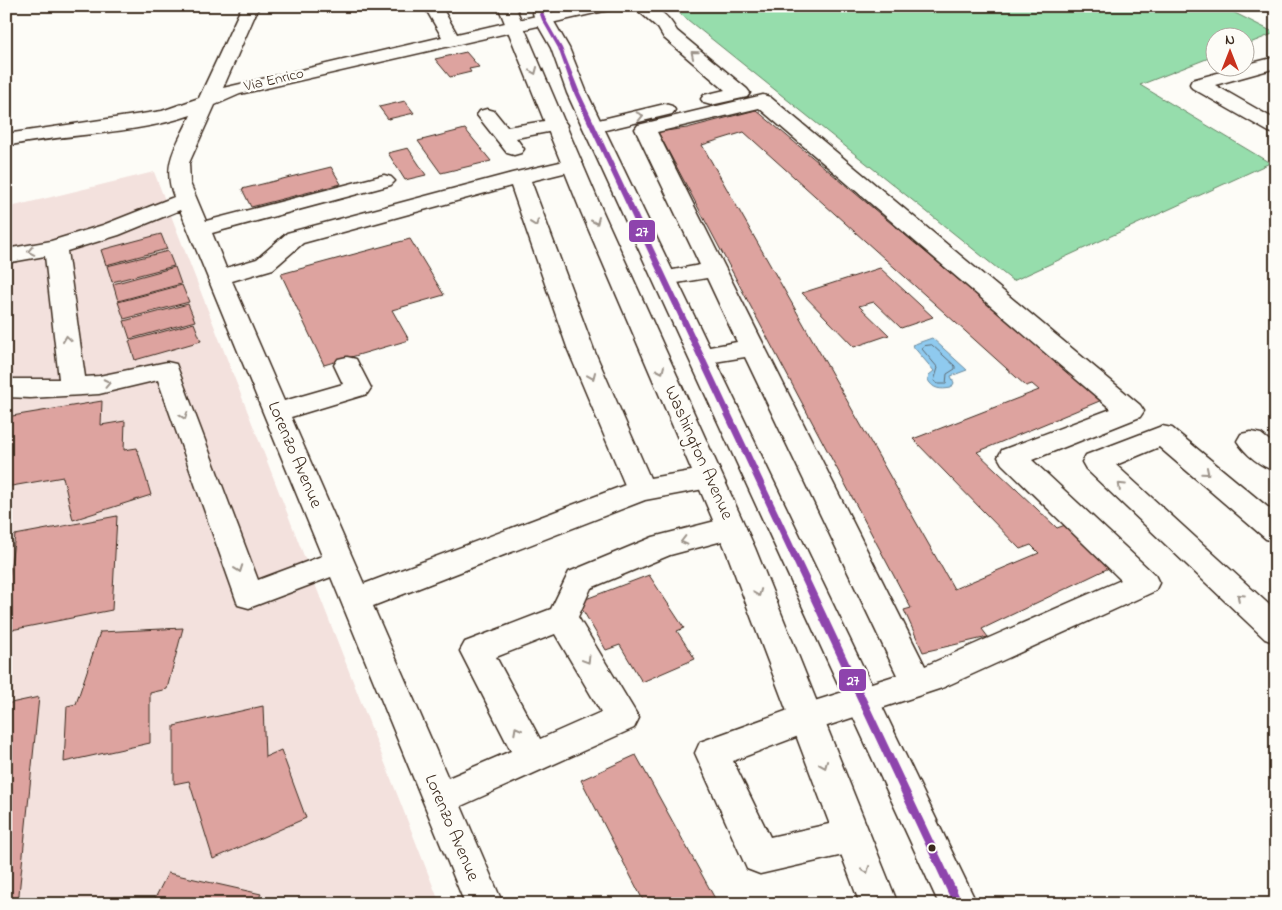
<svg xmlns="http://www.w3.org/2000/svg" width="1282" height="910" font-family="'Indie Flower',sans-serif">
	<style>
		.built { fill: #f3e1dd }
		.green { fill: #96ddac; stroke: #688465 }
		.water { fill: #8fcaef; stroke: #6d8a9b }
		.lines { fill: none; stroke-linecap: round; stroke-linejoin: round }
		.shore { stroke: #5d6a72; stroke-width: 1 }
		.building { fill: #dda39f; stroke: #3b2a1e; fill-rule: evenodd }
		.minor-casing { stroke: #3b2a1e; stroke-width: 3 }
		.major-casing { stroke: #3b2a1e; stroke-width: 3 }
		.minor { fill: #fdfcf7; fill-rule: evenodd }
		.major { fill: #fdfcf7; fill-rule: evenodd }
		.bus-1-casing { stroke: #fdfcf7; stroke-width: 3 }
		.bus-1 { fill: #8e44ad; fill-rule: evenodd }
		.oneway { stroke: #9c938a }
		.bus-dot { fill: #3b2a1e; stroke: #fdfcf7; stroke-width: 2 }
		.labels { text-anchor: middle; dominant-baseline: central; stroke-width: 5; stroke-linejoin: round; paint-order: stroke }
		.far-street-label { font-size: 15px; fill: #3b2a1e; stroke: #fdfcf7 }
		.street-label { font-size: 18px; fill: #3b2a1e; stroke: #fdfcf7 }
		.line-badge { stroke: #fdfcf7; stroke-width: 2 }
		.badge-label { font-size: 14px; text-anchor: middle; font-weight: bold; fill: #fff }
	</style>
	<rect width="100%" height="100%" fill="#fdfcf7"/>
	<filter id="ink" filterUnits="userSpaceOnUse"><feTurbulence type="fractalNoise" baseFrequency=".02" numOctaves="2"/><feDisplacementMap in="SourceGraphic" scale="10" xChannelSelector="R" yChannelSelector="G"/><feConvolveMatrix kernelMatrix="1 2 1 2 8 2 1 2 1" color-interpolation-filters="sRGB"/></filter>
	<g filter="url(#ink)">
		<path class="built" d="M 154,172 L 440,904 L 6,904 L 6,208 Z"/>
		<path class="green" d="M 680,6 L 1221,6 L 1275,33 L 1245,45 L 1244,38 L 1214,38 L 1214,56 L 1140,85 L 1270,163 L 1013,281 L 673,8 Z"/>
		<path class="water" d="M 932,338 L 967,370 L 951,376 L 954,383 L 951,388 C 940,390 933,389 928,380 L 929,375 L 934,371 L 912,345 Z"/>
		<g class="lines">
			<path class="shore" d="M 932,345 L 955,366 L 955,369 L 947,374 L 946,384 L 938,384 L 934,381 L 938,368 L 922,349 L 924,346 Z"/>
		</g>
		<g class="building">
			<path d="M 466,52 L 479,67 L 469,69 L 471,72 L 450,77 L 435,59 Z"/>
			<path d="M 405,101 L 414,113 L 388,119 L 379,107 Z"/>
			<path d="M 756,110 L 1102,400 L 977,452 L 1057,528 L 1071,523 L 1113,566 L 982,629 L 988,637 L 923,652 L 904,610 L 911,608 L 658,132 L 687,128 ZM 744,132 L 1026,386 L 1032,384 L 1039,390 L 913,439 L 1020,549 L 1031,545 L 1039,553 L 954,589 L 702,145 Z"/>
			<path d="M 465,129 L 491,161 L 441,173 L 418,141 Z"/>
			<path d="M 408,148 L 426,175 L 405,180 L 388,153 Z"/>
			<path d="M 331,167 L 341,184 L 251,207 L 242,189 Z"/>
			<path d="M 161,234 L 167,249 L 106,265 L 101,250 Z"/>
			<path d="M 410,239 L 444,295 L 392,310 L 409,340 L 324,365 L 281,274 Z"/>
			<path d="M 168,251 L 174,266 L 112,282 L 107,266 Z"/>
			<path d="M 175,267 L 181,284 L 118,301 L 113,284 Z"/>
			<path d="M 880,268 L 933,317 L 901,328 L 874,302 L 859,306 L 889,335 L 854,347 L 802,293 Z"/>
			<path d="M 182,285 L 189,302 L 124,319 L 118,302 Z"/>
			<path d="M 188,304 L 195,321 L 130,339 L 124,321 Z"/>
			<path d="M 194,323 L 201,341 L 135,360 L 129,341 Z"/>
			<path d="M 102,401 L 101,425 L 125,421 L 124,450 L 137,448 L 151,495 L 73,520 L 63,477 L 6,487 L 6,417 Z"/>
			<path d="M 117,516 L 112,610 L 6,631 L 6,601 L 15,535 Z"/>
			<path d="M 649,575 L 684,628 L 677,631 L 695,659 L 642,682 L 620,645 L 606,650 L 578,602 Z"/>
			<path d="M 183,628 L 167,689 L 150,693 L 150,743 L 64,762 L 67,706 L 76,704 L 100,632 Z"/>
			<path d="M 39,697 L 18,904 L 6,904 L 6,704 Z"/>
			<path d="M 263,706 L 265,757 L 281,750 L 306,818 L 213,859 L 189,781 L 174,784 L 174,726 Z"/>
			<path d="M 636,755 L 718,904 L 645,904 L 581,780 Z"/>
			<path d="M 168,873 L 261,894 L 256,904 L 152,904 Z"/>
		</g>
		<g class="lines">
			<g class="minor-casing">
				<g id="minor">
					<path d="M 242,6 L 259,6 L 223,88 L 442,37 L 424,6 L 441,6 L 457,34 L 580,6 L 612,6 L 610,10 L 604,11 L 240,94 L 215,105 L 189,163 L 190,183 L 206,221 L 384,175 L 391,177 L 395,181 L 391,185 L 212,233 L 226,268 L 257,259 L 287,233 L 512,173 L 573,159 L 580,161 L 583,165 L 580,169 L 531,181 L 594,350 L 650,478 L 709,468 L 719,471 L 723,478 L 719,485 L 709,488 L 645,500 L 373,606 L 448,778 L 511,751 L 460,651 L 465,642 L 551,609 L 569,572 L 653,537 L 731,517 L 741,520 L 746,528 L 741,536 L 670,555 L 591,588 L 578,617 L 639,718 L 634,728 L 461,806 L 503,904 L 465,904 L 331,577 L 249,608 L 238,605 L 158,380 L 99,394 L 30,398 L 6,397 L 6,379 L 59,379 L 45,256 L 6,263 L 6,249 L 51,241 L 103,225 L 174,197 C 161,164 177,145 191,115 C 133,135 67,133 6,146 L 6,134 L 162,111 L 199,98 ZM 511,186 L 568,350 L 625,485 L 364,584 L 291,417 L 367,394 L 371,388 L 356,359 L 347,357 L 338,359 L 334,365 L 343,384 L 284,401 L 232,281 L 273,269 L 303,243 ZM 180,210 L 322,556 L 258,580 L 176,364 L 167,362 L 99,376 L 85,377 L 67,251 L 119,235 ZM 555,634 L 601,712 L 540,739 L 496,657 Z"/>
					<path d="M 633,6 C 655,6 666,11 677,31 L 747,89 L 750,93 L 747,97 L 711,105 L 704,103 L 701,99 L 704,95 L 725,90 L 664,38 L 658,28 Z"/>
					<path d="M 1276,57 L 1276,68 L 1215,85 L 1276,120 L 1276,134 L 1269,132 L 1192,88 L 1190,84 L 1192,80 L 1236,68 L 1244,68 L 1244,65 Z"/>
					<path d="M 763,95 L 770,97 L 1140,405 L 1144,411 L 1140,417 L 1032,460 L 1155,575 L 1159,583 L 1155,591 L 942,688 L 809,732 L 733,761 L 770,837 L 852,819 L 865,824 L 870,836 L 865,848 L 852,853 L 760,874 L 747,869 L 695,753 L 700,742 L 805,704 L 897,675 L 745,357 L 702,364 L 693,362 L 689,356 L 693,350 L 737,342 L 707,278 L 665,285 L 657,283 L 653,278 L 657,273 L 700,265 L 635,129 L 638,125 ZM 759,108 L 1111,409 L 1002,450 L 998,457 L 1002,464 L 1121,580 L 925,666 L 657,132 Z"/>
					<path d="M 665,104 L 672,106 L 675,110 L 672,114 L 593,133 L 586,131 L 583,127 L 586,123 Z"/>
					<path d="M 487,109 L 494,111 L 507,127 L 557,119 L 564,121 L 567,125 L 564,129 L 516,138 L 524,149 L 521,153 L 514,155 L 507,153 L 477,115 L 480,111 Z"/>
					<path d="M 1162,426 L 1172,428 L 1276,514 L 1276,542 L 1266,539 L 1159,447 L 1116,465 L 1276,611 L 1276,643 L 1265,639 L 1086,469 L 1082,462 L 1086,455 Z"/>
					<path d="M 1251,432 L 1261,434 L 1276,446 L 1276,471 C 1261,467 1245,454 1237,441 L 1241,434 Z"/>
				</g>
			</g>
			<g class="major-casing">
				<g id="major">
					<path d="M 498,6 L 515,6 L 603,212 L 755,548 L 898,904 L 860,904 L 725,548 L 581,212 Z"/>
					<path d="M 531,6 L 548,6 L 553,20 L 569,48 L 587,93 L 977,904 L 939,904 L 567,93 L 551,48 L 535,20 Z"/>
				</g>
			</g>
			<use href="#minor" class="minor"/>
			<use href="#major" class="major"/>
			<g class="bus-1-casing">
				<path id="bus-1" d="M 537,6 L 541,6 L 546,20 L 562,48 L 580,93 L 963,904 L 953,904 L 574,93 L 558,48 L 542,20 Z"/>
			</g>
			<use href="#bus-1" class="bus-1"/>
		</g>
		<defs><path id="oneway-chevron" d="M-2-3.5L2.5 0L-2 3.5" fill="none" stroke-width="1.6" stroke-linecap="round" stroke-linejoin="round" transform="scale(1.25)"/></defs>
		<g class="oneway">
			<use href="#oneway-chevron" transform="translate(694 54) rotate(-140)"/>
			<use href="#oneway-chevron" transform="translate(534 71) rotate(67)"/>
			<use href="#oneway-chevron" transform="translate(640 116) rotate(-13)"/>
			<use href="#oneway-chevron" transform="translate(596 221) rotate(66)"/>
			<use href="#oneway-chevron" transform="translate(535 223) rotate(70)"/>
			<use href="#oneway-chevron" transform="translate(31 251) rotate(169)"/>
			<use href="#oneway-chevron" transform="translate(67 339) rotate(-98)"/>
			<use href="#oneway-chevron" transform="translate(661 370) rotate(66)"/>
			<use href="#oneway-chevron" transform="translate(592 376) rotate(67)"/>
			<use href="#oneway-chevron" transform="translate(107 383) rotate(-12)"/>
			<use href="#oneway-chevron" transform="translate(184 416) rotate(70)"/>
			<use href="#oneway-chevron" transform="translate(1206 472) rotate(40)"/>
			<use href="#oneway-chevron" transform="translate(1121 486) rotate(-137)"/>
			<use href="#oneway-chevron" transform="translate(684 541) rotate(166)"/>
			<use href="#oneway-chevron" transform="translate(239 569) rotate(70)"/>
			<use href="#oneway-chevron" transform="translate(758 593) rotate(69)"/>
			<use href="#oneway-chevron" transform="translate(1240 597) rotate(-137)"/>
			<use href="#oneway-chevron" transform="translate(587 660) rotate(59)"/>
			<use href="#oneway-chevron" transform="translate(517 730) rotate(-118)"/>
			<use href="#oneway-chevron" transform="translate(824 765) rotate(68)"/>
			<use href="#oneway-chevron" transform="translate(866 870) rotate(68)"/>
		</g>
	</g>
	<circle class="bus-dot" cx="932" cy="848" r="4.5"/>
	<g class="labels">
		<g class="far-street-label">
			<text transform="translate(274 80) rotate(-13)">Via Enrico</text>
		</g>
		<g class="street-label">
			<text transform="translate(698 453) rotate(66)">Washington Avenue</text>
			<text transform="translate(294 455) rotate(67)">Lorenzo Avenue</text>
			<text transform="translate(451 828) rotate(67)">Lorenzo Avenue</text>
		</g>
	</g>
	<g class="line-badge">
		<rect x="628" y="219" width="28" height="24" rx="5" fill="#8e44ad"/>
		<rect x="838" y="668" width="29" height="24" rx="5" fill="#8e44ad"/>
	</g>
	<g class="badge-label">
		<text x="642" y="236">27</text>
		<text x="853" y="685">27</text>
	</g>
	<rect width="1282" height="910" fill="none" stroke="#fdfcf7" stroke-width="25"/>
	<rect x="12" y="12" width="1257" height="885" fill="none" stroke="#3b2a1e" stroke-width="2" filter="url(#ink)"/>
	<g transform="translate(1230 52)"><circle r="24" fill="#fdfcf7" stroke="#afa8a0"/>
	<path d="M0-4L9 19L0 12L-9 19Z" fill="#c8321e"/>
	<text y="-8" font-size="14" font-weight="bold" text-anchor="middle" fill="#3b2a1e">N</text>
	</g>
</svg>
